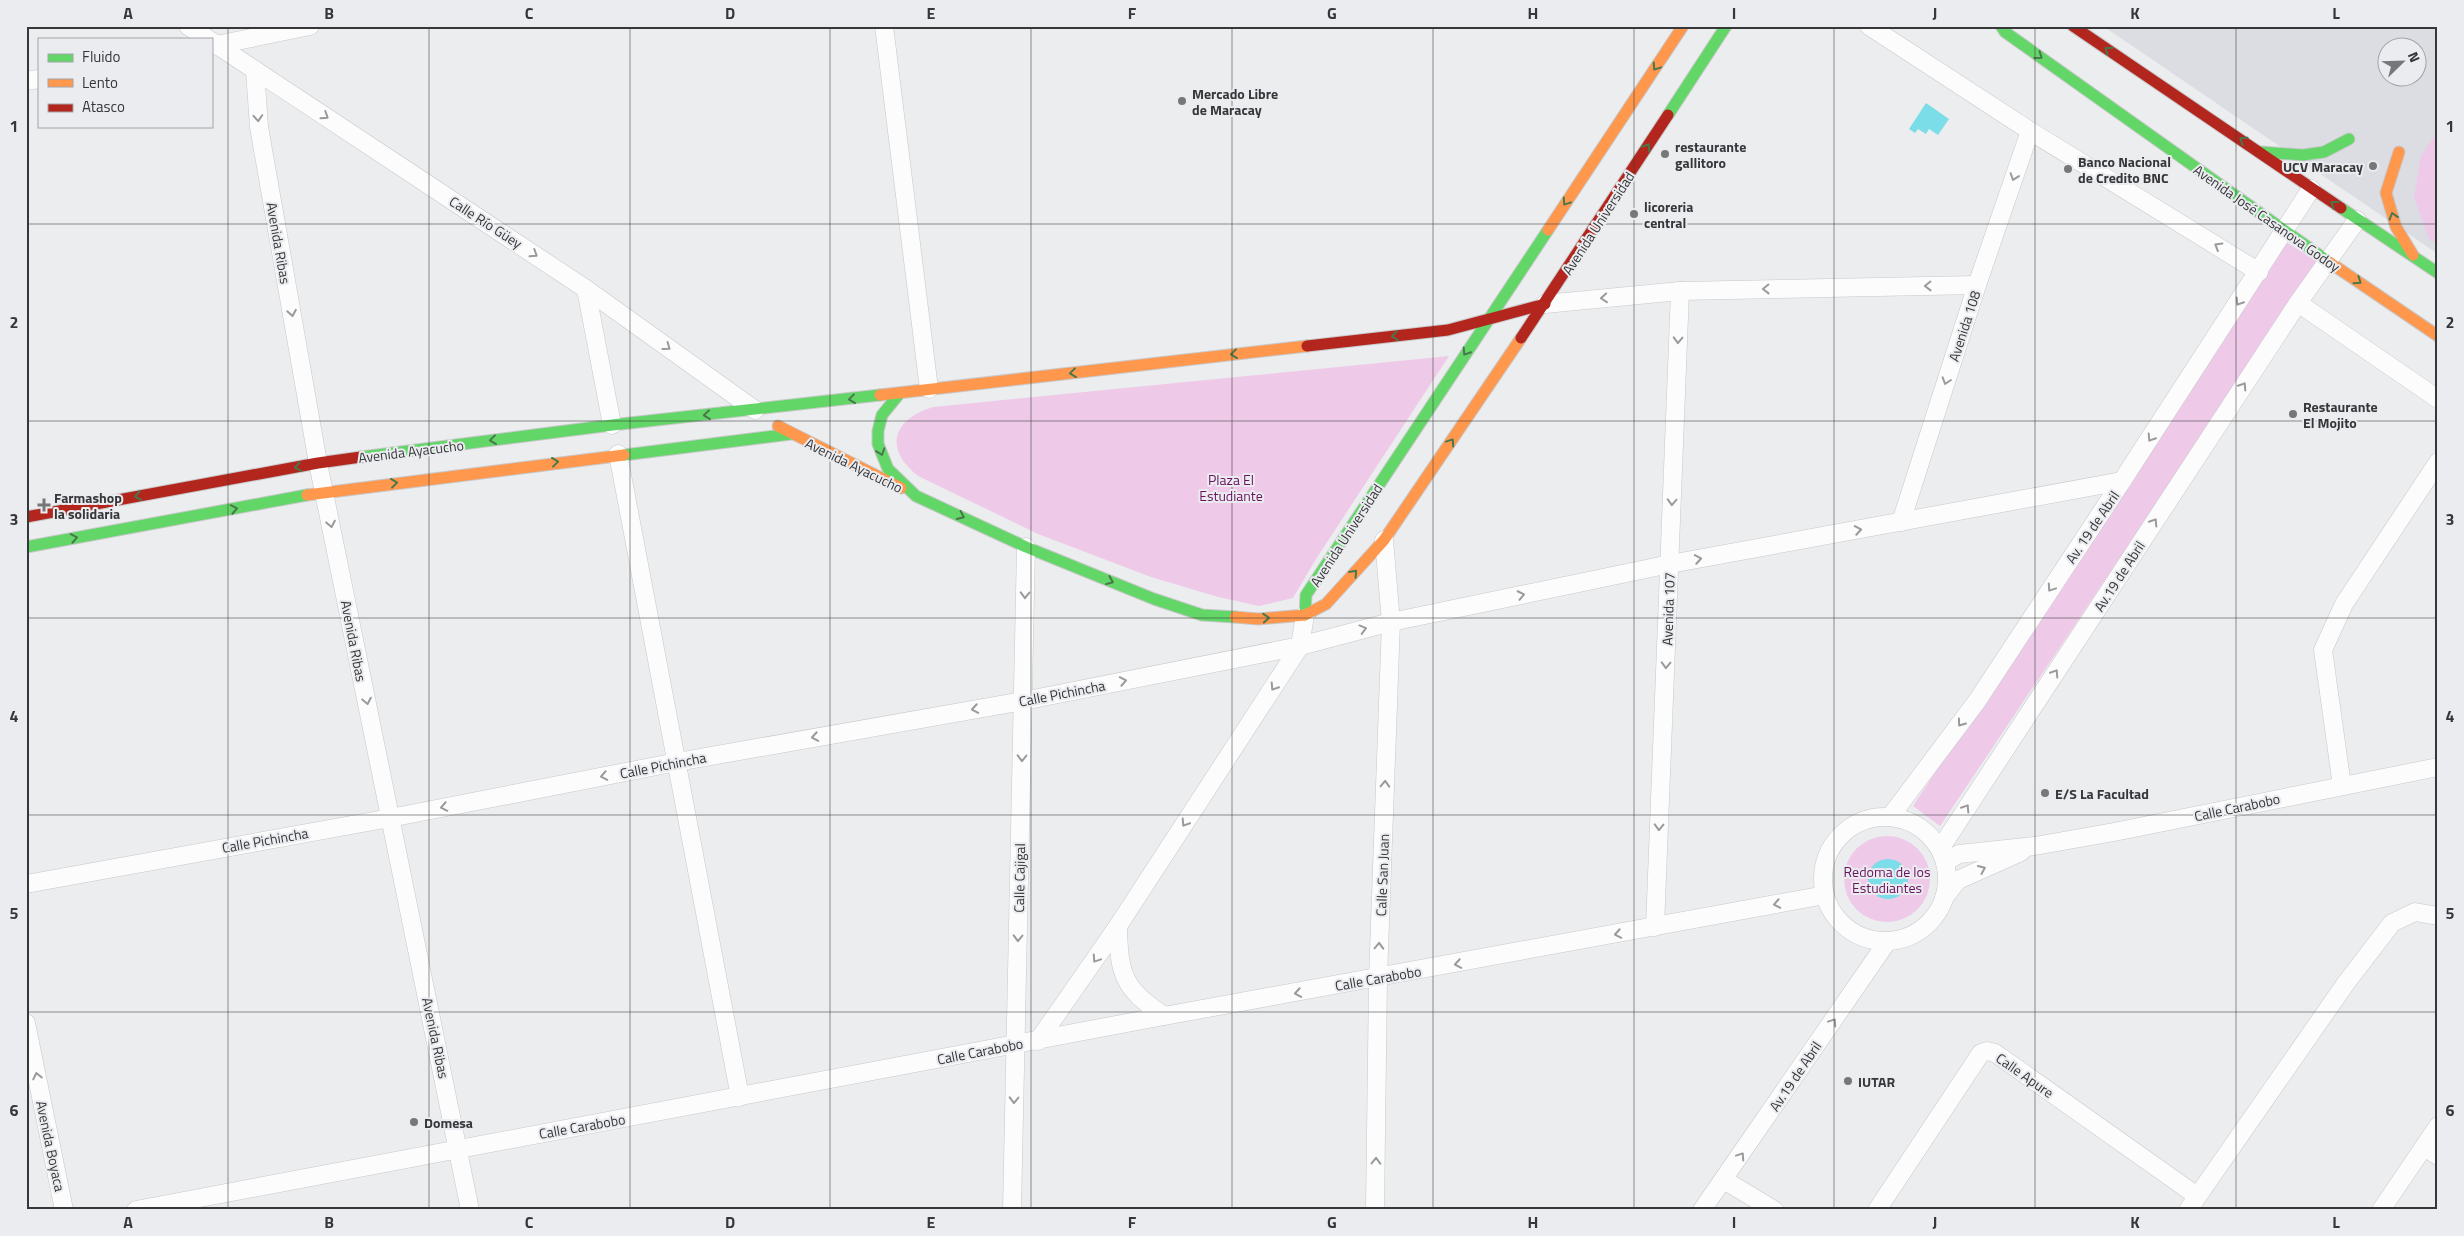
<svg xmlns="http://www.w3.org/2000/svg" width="2464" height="1236" font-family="'Titillium Web',sans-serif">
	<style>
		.built { fill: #dbdde3; fill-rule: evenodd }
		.green { fill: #eecae8 }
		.water { fill: #7bdde7 }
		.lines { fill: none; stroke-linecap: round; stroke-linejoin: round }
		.street-casing { stroke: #c8c8ca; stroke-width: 19 }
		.fast-casing { stroke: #c8c8ca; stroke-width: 13 }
		.slow-casing { stroke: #c8c8ca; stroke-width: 13 }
		.jam-casing { stroke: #c8c8ca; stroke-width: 13 }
		.street { stroke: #fcfcfd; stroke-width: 18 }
		.fast { stroke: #63d668; stroke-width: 11 }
		.slow { stroke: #ff974d; stroke-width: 11 }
		.jam { stroke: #b3261e; stroke-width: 11 }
		.oneway { stroke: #49774c }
		.oneway2 { stroke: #9a9a9b }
		.grid { fill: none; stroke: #373739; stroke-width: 1; stroke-opacity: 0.55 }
		.poi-dot { fill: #767779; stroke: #ebecf0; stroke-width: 2 }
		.labels { text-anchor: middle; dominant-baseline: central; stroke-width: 4; stroke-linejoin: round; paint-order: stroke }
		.poi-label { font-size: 14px; font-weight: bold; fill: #373739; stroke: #ebecf0; text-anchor: start }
		.street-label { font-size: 14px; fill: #373739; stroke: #ebecf0 }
		.park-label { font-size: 14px; fill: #6b125f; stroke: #ebecf0 }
		.neatline { fill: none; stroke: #373739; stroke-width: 2 }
		.grid-label { font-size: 16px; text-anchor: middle; font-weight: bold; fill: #373739 }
	</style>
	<rect width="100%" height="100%" fill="#ecedef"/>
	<path class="built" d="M 2103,26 L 2438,26 L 2438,254 ZM 2386,48 L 2416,48 L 2416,78 L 2386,78 Z"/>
	<g class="green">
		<path d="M 2438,131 L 2438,244 L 2429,239 L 2414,197 L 2421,156 Z"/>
		<path d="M 2286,242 L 2318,262 L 1940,826 L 1913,806 Z"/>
		<path d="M 1449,356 L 1316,559 L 1293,598 L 1259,606 L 1218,597 L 1151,577 L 1038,534 L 918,476 C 883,449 893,419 933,407 Z"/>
		<circle cx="1887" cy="879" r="43"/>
	</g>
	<g class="water">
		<path d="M 1926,103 L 1949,119 L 1938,135 L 1929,129 L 1926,134 L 1918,129 L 1915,133 L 1909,129 Z"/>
		<circle cx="1888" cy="879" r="20"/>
	</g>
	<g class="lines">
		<g class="street-casing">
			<g id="street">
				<path d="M 188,26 L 208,39"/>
				<path d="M 884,26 L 929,389"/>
				<path d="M 1869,26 L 2030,131 L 2259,272"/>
				<path d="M 211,41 L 586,289 L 755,410"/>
				<path d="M 212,46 L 310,26"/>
				<path d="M 255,70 L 259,127 L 318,463 L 470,1210"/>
				<path d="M 26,81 L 39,79"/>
				<path d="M 586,289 L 612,425"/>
				<path d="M 2298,303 L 2438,399"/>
				<path d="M 1545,304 L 1680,291 L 1977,285"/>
				<path d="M 618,454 L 740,1097"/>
				<path d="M 1901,522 L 1977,285 L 2030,131"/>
				<path d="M 2342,786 L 2323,650 L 2344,604 L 2438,462"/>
				<path d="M 1890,817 L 1977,701 L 2122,481 L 2311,189"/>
				<circle cx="1885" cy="879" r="62"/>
				<path d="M 1940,849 L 2298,303 L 2357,220"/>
				<path d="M 1945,862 L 1959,854 L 2035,846 L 2114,832 L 2438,767"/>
				<path d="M 26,884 L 390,818 L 677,762 L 1023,701 L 1300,646 L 1391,622 L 1670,564 L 2122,481"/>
				<path d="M 1944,898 L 1958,880 L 2021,852"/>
				<path d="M 1118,926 C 1119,975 1123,988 1164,1016"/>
				<path d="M 1655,927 L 1680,291"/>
				<path d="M 26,1023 L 64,1210"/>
				<path d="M 1038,1041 L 1118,926 L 1300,646 L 1305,615"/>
				<path d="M 2424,1147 L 2438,1156"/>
				<path d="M 1724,1180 L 1774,1210"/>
				<path d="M 136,1210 L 1164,1016 L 1825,895"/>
				<path d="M 1012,1210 L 1026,547"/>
				<path d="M 1375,1210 L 1378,978 L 1391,622 L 1384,540"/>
				<path d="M 1702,1210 L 1887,942"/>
				<path d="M 1877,1210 L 1981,1053 L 1987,1051 L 1995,1053 L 2197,1196"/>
				<path d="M 2188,1210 L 2346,983 L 2392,923 L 2415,912 L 2438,916"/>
				<path d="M 2381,1210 L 2438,1126"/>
			</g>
		</g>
		<g class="fast-casing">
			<g id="fast">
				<path d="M 2001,26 L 2005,32 L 2329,262"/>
				<path d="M 1668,115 L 1726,26"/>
				<path d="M 2261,152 L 2303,155 L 2324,152 L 2349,139"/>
				<path d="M 2341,208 L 2438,273"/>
				<path d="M 900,393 L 882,415 L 878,431 L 878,444 L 888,469 L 916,496 L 1026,547 L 1154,599 L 1202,615 L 1235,617"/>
				<path d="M 624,455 L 791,434"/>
				<path d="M 361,457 L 612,425 L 880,395"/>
				<path d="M 26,547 L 307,495"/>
				<path d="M 1305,615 L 1306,595 L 1548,230"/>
			</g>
		</g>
		<g class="slow-casing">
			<g id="slow">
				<path d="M 2399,152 L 2386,193 L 2396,227 L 2413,255"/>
				<path d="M 1548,230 L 1683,26"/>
				<path d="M 2329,262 L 2438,336"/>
				<path d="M 880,395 L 1307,346"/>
				<path d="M 778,426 L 901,488"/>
				<path d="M 307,495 L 624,455"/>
				<path d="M 1235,617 L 1258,619 L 1305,615 L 1326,604 L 1384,540 L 1521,338"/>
			</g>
		</g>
		<g class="jam-casing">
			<g id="jam">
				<path d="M 2073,26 L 2341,208"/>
				<path d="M 1521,338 L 1668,115"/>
				<path d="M 1307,346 L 1448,330 L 1545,304"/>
				<path d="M 26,517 L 318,463 L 361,457"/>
			</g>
		</g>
		<use href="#street" class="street"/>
		<use href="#fast" class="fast"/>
		<use href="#slow" class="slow"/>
		<use href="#jam" class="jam"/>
	</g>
	<defs><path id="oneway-chevron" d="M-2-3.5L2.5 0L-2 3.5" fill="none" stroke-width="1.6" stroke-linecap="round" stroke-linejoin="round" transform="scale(1.25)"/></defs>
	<g class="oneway">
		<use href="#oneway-chevron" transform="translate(2108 50) rotate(-146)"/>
		<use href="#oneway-chevron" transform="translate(2039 56) rotate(36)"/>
		<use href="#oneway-chevron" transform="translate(1656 67) rotate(124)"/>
		<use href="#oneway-chevron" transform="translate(2243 140) rotate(-146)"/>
		<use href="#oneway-chevron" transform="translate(1647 147) rotate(-57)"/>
		<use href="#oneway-chevron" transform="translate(1566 202) rotate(124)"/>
		<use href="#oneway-chevron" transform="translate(2334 204) rotate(-146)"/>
		<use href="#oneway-chevron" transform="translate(2393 216) rotate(-107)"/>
		<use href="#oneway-chevron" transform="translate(2358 281) rotate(34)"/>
		<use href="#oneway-chevron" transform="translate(1395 336) rotate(173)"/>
		<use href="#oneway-chevron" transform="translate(1466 352) rotate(123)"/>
		<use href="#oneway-chevron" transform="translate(1234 354) rotate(173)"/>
		<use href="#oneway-chevron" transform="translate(1073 373) rotate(173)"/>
		<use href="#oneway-chevron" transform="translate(852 399) rotate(173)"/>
		<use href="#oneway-chevron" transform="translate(707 415) rotate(174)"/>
		<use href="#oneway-chevron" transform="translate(493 440) rotate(173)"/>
		<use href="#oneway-chevron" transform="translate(1451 442) rotate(-56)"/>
		<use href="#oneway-chevron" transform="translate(881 452) rotate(71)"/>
		<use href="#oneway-chevron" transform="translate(555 462) rotate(-7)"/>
		<use href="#oneway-chevron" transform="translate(298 467) rotate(169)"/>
		<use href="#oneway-chevron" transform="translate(394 483) rotate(-7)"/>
		<use href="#oneway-chevron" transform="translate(138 496) rotate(169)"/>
		<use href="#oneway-chevron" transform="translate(234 509) rotate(-11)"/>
		<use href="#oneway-chevron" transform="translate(961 516) rotate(25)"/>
		<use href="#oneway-chevron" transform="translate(74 538) rotate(-11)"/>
		<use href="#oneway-chevron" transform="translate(1354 573) rotate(-48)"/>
		<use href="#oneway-chevron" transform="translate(1110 581) rotate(22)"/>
		<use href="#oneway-chevron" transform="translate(1266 618) rotate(-4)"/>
	</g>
	<g class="oneway2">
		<use href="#oneway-chevron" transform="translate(325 116) rotate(33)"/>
		<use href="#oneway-chevron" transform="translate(258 118) rotate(86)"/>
		<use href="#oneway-chevron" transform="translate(2014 177) rotate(109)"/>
		<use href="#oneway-chevron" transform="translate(2218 246) rotate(-149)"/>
		<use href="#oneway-chevron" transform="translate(534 254) rotate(33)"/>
		<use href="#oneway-chevron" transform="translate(1928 286) rotate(179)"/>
		<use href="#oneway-chevron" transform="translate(1766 289) rotate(179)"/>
		<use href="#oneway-chevron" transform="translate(1604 298) rotate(175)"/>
		<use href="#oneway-chevron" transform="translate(2239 302) rotate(123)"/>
		<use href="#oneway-chevron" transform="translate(292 313) rotate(80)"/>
		<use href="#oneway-chevron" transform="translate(1678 340) rotate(92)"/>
		<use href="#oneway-chevron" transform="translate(667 347) rotate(36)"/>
		<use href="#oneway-chevron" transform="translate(1946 381) rotate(108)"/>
		<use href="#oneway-chevron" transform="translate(2243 386) rotate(-57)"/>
		<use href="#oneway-chevron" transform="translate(2151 438) rotate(123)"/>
		<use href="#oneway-chevron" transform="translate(1672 502) rotate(92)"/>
		<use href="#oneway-chevron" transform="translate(2154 522) rotate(-57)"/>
		<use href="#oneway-chevron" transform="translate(331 524) rotate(79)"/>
		<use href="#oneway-chevron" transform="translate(1858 530) rotate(-10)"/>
		<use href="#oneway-chevron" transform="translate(1698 559) rotate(-10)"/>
		<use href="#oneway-chevron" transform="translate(2051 588) rotate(124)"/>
		<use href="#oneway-chevron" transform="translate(1025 595) rotate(91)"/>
		<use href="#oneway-chevron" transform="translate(1521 595) rotate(-12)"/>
		<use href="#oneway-chevron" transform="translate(1363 629) rotate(-15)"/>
		<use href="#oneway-chevron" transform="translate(1666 665) rotate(92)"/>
		<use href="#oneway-chevron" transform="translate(2055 673) rotate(-57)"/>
		<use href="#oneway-chevron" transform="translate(1123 681) rotate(-11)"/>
		<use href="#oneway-chevron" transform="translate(1274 687) rotate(123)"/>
		<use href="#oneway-chevron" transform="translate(367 701) rotate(79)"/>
		<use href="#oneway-chevron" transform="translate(975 709) rotate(170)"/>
		<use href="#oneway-chevron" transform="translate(1961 723) rotate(126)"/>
		<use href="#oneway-chevron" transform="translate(815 737) rotate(170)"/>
		<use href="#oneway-chevron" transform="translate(1022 758) rotate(91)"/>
		<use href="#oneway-chevron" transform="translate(604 776) rotate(169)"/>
		<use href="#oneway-chevron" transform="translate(1385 784) rotate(-88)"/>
		<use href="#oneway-chevron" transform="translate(444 807) rotate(169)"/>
		<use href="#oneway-chevron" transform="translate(1966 808) rotate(-57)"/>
		<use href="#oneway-chevron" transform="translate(1185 823) rotate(123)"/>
		<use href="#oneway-chevron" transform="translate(1659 827) rotate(92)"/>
		<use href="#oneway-chevron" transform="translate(1982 869) rotate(-24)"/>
		<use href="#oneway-chevron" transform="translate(1777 904) rotate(169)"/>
		<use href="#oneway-chevron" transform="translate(1618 934) rotate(170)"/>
		<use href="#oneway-chevron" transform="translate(1018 938) rotate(91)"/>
		<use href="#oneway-chevron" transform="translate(1379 946) rotate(-88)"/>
		<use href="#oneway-chevron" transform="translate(1096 959) rotate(124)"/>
		<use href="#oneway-chevron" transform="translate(1458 964) rotate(170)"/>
		<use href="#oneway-chevron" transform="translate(1298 993) rotate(170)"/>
		<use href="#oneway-chevron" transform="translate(1833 1022) rotate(-56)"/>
		<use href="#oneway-chevron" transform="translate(37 1076) rotate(-102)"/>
		<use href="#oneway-chevron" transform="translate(1014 1100) rotate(91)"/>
		<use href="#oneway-chevron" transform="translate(1741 1156) rotate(-56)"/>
		<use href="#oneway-chevron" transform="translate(1376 1161) rotate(-89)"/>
	</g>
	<path class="grid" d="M 228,26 L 228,1210M 429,26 L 429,1210M 630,26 L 630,1210M 830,26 L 830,1210M 1031,26 L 1031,1210M 1232,26 L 1232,1210M 1433,26 L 1433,1210M 1634,26 L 1634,1210M 1834,26 L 1834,1210M 2035,26 L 2035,1210M 2236,26 L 2236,1210M 26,224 L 2438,224M 26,421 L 2438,421M 26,618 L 2438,618M 26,815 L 2438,815M 26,1012 L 2438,1012"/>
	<g class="poi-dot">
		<circle cx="1182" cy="101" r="5"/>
		<circle cx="1665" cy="154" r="5"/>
		<circle cx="2373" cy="166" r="5"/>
		<circle cx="2068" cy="169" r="5"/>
		<circle cx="1634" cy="214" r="5"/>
		<circle cx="2293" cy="414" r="5"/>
		<path d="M41.5 497.5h5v5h5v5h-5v5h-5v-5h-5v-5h5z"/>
		<circle cx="2045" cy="793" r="5"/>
		<circle cx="1848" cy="1081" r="5"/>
		<circle cx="414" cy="1122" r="5"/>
	</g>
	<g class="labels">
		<g class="poi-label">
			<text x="1192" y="93">Mercado Libre<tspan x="1192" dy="16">de Maracay</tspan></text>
			<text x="1675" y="146">restaurante<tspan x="1675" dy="16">gallitoro</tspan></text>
			<text x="2078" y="161">Banco Nacional<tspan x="2078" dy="16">de Credito BNC</tspan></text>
			<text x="2363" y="166" text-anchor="end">UCV Maracay</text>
			<text x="1644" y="206">licoreria<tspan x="1644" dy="16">central</tspan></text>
			<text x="2303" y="406">Restaurante<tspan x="2303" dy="16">El Mojito</tspan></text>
			<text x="54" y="497">Farmashop<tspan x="54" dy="16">la solidaria</tspan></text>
			<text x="2055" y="793">E/S La Facultad</text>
			<text x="1858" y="1081">IUTAR</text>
			<text x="424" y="1122">Domesa</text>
		</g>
		<g class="street-label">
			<text transform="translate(2267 218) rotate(35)">Avenida José Casanova Godoy</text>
			<text transform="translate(486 222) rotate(33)">Calle Río Güey</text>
			<text transform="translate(1598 223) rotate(-57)">Avenida Universidad</text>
			<text transform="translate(279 243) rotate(80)">Avenida Ribas</text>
			<text transform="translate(1964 326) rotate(-72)">Avenida 108</text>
			<text transform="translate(411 451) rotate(-7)">Avenida Ayacucho</text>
			<text transform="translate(854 465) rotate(26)">Avenida Ayacucho</text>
			<text transform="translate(2092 527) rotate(-56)">Av. 19 de Abril</text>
			<text transform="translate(1346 535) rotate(-57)">Avenida Universidad</text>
			<text transform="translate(2119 576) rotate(-57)">Av.19 de Abril</text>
			<text transform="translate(1668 609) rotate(-88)">Avenida 107</text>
			<text transform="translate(354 641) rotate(79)">Avenida Ribas</text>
			<text transform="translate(1062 693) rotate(-11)">Calle Pichincha</text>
			<text transform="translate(663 765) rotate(-11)">Calle Pichincha</text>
			<text transform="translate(2237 807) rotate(-12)">Calle Carabobo</text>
			<text transform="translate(265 840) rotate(-10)">Calle Pichincha</text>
			<text transform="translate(1382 875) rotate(-88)">Calle San Juan</text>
			<text transform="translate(1019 878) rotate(-89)">Calle Cajigal</text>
			<text transform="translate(1378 978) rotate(-10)">Calle Carabobo</text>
			<text transform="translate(436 1038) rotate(78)">Avenida Ribas</text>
			<text transform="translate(980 1051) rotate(-11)">Calle Carabobo</text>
			<text transform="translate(2025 1075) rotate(35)">Calle Apure</text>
			<text transform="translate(1795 1076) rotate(-56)">Av.19 de Abril</text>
			<text transform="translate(582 1126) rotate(-10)">Calle Carabobo</text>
			<text transform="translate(51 1146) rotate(78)">Avenida Boyaca</text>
		</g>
		<g class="park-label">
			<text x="1231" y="479">Plaza El<tspan x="1231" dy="16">Estudiante</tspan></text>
			<text x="1887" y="871">Redoma de los<tspan x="1887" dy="16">Estudiantes</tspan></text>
		</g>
	</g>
	<rect width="2464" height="1236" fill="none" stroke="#ebecf0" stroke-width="55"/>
	<rect x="38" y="38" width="175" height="90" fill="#ebecf0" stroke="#a3a4a7"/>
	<rect x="48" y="54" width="25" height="8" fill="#63d668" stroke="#a3a4a7"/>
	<text x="82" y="62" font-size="15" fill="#373739">Fluido</text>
	<rect x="48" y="79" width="25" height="8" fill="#ff974d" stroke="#a3a4a7"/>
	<text x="82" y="88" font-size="15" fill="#373739">Lento</text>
	<rect x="48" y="104" width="25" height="8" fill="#b3261e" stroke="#a3a4a7"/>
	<text x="82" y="112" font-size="15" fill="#373739">Atasco</text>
	<g transform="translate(2402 62) rotate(67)"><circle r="24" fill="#ebecf0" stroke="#a3a4a7"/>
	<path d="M0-4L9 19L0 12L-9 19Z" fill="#767779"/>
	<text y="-8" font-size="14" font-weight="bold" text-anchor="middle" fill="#373739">N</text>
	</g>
	<rect x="28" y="28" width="2408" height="1180" class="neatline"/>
	<g class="grid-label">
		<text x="128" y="19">A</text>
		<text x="329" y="19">B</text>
		<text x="529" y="19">C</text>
		<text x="730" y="19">D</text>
		<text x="931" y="19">E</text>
		<text x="1132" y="19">F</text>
		<text x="1332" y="19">G</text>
		<text x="1533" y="19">H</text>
		<text x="1734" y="19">I</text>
		<text x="1935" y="19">J</text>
		<text x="2135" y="19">K</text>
		<text x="2336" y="19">L</text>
		<text x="14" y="132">1</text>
		<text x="2450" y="132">1</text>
		<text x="14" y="328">2</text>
		<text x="2450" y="328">2</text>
		<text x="14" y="525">3</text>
		<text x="2450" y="525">3</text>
		<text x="14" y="722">4</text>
		<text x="2450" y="722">4</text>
		<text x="14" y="919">5</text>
		<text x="2450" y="919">5</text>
		<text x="14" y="1116">6</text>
		<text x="2450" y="1116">6</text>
		<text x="128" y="1228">A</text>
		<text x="329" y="1228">B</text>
		<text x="529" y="1228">C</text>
		<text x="730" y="1228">D</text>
		<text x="931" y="1228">E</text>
		<text x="1132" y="1228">F</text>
		<text x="1332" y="1228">G</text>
		<text x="1533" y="1228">H</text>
		<text x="1734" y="1228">I</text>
		<text x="1935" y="1228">J</text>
		<text x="2135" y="1228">K</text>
		<text x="2336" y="1228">L</text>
	</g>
</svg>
